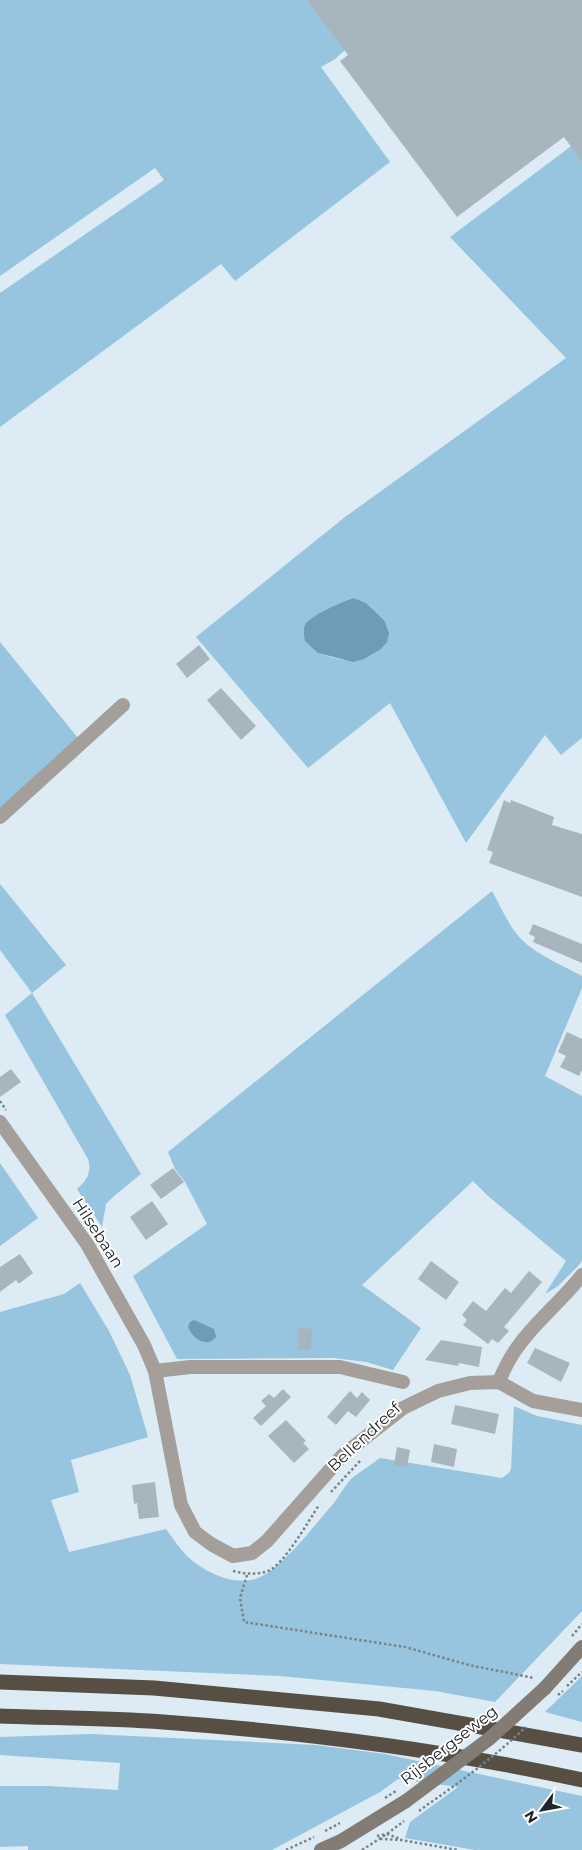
<svg xmlns="http://www.w3.org/2000/svg" width="582" height="1850" font-family="Montserrat,sans-serif">
	<style>
		.green { fill: #97c4de; fill-rule: evenodd }
		.water { fill: #6c9cb8 }
		.building { fill: #a7b6be }
		.lines { fill: none; stroke-linecap: round; stroke-linejoin: round }
		.path { stroke: #788389; stroke-width: 2.5; stroke-dasharray: 2.5 2.5; stroke-linecap: butt }
		.minor { stroke: #a49f9a; stroke-width: 14 }
		.secondary { stroke: #837c75; stroke-width: 14 }
		.motorway { stroke: #574e44; stroke-width: 15 }
		.path-bridge { stroke: #788389; stroke-width: 2.5; stroke-dasharray: 2.5 2.5; stroke-linecap: butt }
		.secondary-bridge { stroke: #837c75; stroke-width: 14 }
		.labels { text-anchor: middle; dominant-baseline: central; stroke-width: 4; stroke-linejoin: round; paint-order: stroke }
		.street-label { font-size: 16px; fill: #202629; stroke: #fff }
	</style>
	<rect width="100%" height="100%" fill="#dcebf4"/>
	<g class="green">
		<path d="M 0,0 L 308,0 L 346,49 L 335,59 L 321,67 L 390,162 L 235,281 L 221,264 L 0,427 L 0,293 L 164,180 L 155,168 L 0,276 Z"/>
		<path d="M 582,138 L 582,738 L 561,755 L 545,735 L 466,843 L 390,703 L 308,768 L 196,637 L 345,517 L 566,358 L 450,237 ZM 354,598 L 366,603 L 384,620 L 380,650 C 355,666 345,661 318,653 Z"/>
		<path d="M 0,642 L 78,738 L 0,810 Z"/>
		<path d="M 0,884 L 66,965 L 32,993 L 141,1174 L 114,1196 L 106,1204 L 102,1227 L 77,1189 C 87,1180 92,1173 88,1159 L 5,1015 L 32,993 L 0,950 Z"/>
		<path d="M 492,891 C 501,907 509,927 522,940 C 537,955 564,966 582,976 L 582,988 L 545,1076 L 582,1096 L 582,1261 L 579,1265 L 558,1286 L 545,1294 L 566,1261 L 487,1195 L 473,1181 L 362,1285 L 421,1328 L 393,1370 L 366,1362 L 334,1358 L 177,1359 L 133,1276 L 207,1224 L 185,1182 L 175,1169 L 168,1152 Z"/>
		<path d="M 0,1163 L 38,1218 L 0,1246 Z"/>
		<path d="M 80,1283 L 109,1331 L 130,1375 L 148,1437 L 71,1460 L 79,1492 L 51,1500 L 69,1552 L 166,1529 C 173,1538 179,1548 187,1556 C 204,1572 234,1587 258,1578 C 282,1569 316,1523 334,1503 C 340,1495 345,1485 352,1478 C 361,1471 371,1465 380,1458 L 502,1478 L 509,1473 L 511,1469 L 514,1406 L 537,1416 L 582,1425 L 582,1611 L 495,1702 L 435,1691 L 280,1676 L 0,1664 L 0,1312 L 64,1294 Z"/>
		<path d="M 582,1676 L 582,1722 L 545,1712 Z"/>
		<path d="M 91,1734 L 316,1745 L 385,1754 L 582,1796 L 582,1850 L 475,1850 L 405,1838 L 410,1822 L 458,1787 L 398,1779 L 380,1792 L 272,1850 L 28,1850 L 28,1846 L 0,1847 L 0,1786 L 48,1786 L 118,1790 L 120,1763 L 0,1755 L 0,1737 Z"/>
	</g>
	<g class="water">
		<path d="M 354,598 L 366,603 L 384,620 L 389,633 L 387,642 L 380,650 L 364,659 L 353,662 L 318,653 L 305,641 C 304,636 303,630 305,625 C 309,616 344,601 354,598 Z"/>
		<path d="M 194,1320 L 214,1329 L 216,1337 C 207,1349 192,1338 188,1327 L 190,1322 Z"/>
	</g>
	<g class="building">
		<path d="M 307,0 L 582,0 L 582,162 L 564,137 L 457,217 L 340,61 L 348,55 Z"/>
		<path d="M 199,645 L 210,659 L 187,678 L 176,664 Z"/>
		<path d="M 221,688 L 256,726 L 241,740 L 207,700 Z"/>
		<path d="M 504,800 L 510,803 L 511,800 L 554,817 L 552,825 L 582,834 L 582,897 L 489,863 L 493,852 L 487,850 Z"/>
		<path d="M 533,924 L 582,944 L 582,963 L 533,942 L 535,937 L 529,934 Z"/>
		<path d="M 567,1032 L 582,1039 L 582,1070 L 579,1076 L 560,1067 L 566,1056 L 558,1052 Z"/>
		<path d="M 11,1069 L 21,1082 L 0,1097 L 0,1077 Z"/>
		<path d="M 173,1168 L 184,1182 L 161,1199 L 150,1185 Z"/>
		<path d="M 152,1201 L 168,1224 L 146,1240 L 130,1217 Z"/>
		<path d="M 20,1254 L 33,1273 L 20,1283 L 18,1283 L 16,1280 L 0,1292 L 0,1267 Z"/>
		<path d="M 431,1261 L 459,1282 L 446,1300 L 418,1279 Z"/>
		<path d="M 529,1271 L 542,1282 L 504,1327 L 509,1331 L 498,1343 L 492,1339 L 488,1344 L 463,1325 L 467,1320 L 462,1315 L 473,1301 L 486,1311 L 505,1288 L 511,1293 Z"/>
		<path d="M 299,1328 L 312,1329 L 311,1350 L 298,1350 Z"/>
		<path d="M 441,1340 L 482,1347 L 479,1367 L 459,1363 L 458,1366 L 425,1360 Z"/>
		<path d="M 535,1348 L 570,1363 L 561,1382 L 527,1363 Z"/>
		<path d="M 283,1389 L 291,1397 L 261,1426 L 253,1418 L 266,1406 L 261,1401 L 269,1394 L 274,1398 Z"/>
		<path d="M 350,1391 L 357,1398 L 362,1392 L 370,1400 L 356,1417 L 348,1411 L 336,1425 L 327,1417 Z"/>
		<path d="M 455,1405 L 499,1414 L 495,1434 L 451,1424 Z"/>
		<path d="M 286,1420 L 306,1441 L 303,1443 L 309,1449 L 294,1463 L 268,1436 Z"/>
		<path d="M 434,1444 L 457,1449 L 454,1467 L 431,1462 Z"/>
		<path d="M 397,1447 L 410,1450 L 407,1467 L 394,1465 Z"/>
		<path d="M 155,1482 L 159,1517 L 139,1519 L 137,1503 L 134,1504 L 132,1485 Z"/>
	</g>
	<g class="lines">
		<g class="path">
			<path d="M 0,1101 L 6,1110"/>
			<path d="M 331,1492 L 360,1461"/>
			<path d="M 233,1571 C 245,1574 257,1575 268,1571 C 284,1565 309,1520 319,1505"/>
			<path d="M 247,1575 L 240,1598 L 244,1622 L 405,1647 L 469,1665 L 534,1678"/>
			<path d="M 572,1636 L 582,1624"/>
			<path d="M 567,1686 L 582,1672"/>
			<path d="M 419,1811 L 427,1805"/>
			<path d="M 325,1831 L 340,1823"/>
			<path d="M 377,1836 L 387,1834 L 400,1839"/>
			<path d="M 380,1839 L 401,1840 L 458,1850"/>
			<path d="M 286,1850 L 314,1837"/>
			<path d="M 362,1850 L 387,1834 L 404,1821"/>
		</g>
		<g class="minor">
			<path d="M 0,817 L 123,705"/>
			<path d="M 0,1122 L 87,1244 L 144,1345 L 155,1371 L 181,1505 L 195,1532 L 211,1544 L 233,1556 L 252,1553 L 267,1541 L 343,1455 L 403,1408 L 438,1391 L 470,1383 L 499,1382 L 533,1401 L 582,1410"/>
			<path d="M 155,1371 L 190,1367 L 340,1367 L 403,1382"/>
			<path d="M 499,1382 C 516,1335 553,1312 582,1275"/>
		</g>
		<g class="secondary">
			<path d="M 545,1688 L 582,1647"/>
			<path d="M 321,1850 L 341,1841 L 406,1801"/>
		</g>
		<g class="motorway">
			<path d="M 0,1682 L 154,1688 L 379,1709 L 582,1745"/>
			<path d="M 0,1716 C 54,1718 109,1718 163,1722 C 303,1732 444,1750 582,1780"/>
		</g>
		<g class="path-bridge">
			<path d="M 558,1695 L 563,1691"/>
			<path d="M 385,1798 L 396,1791"/>
			<path d="M 427,1805 C 462,1781 495,1756 526,1727"/>
		</g>
		<path class="secondary-bridge" d="M 406,1801 L 489,1739 L 545,1688"/>
	</g>
	<g class="labels">
		<g class="street-label">
			<text transform="translate(98 1233) rotate(57)">Hilsebaan</text>
			<text transform="translate(364 1437) rotate(-43)">Bellendreef</text>
			<text transform="translate(449 1745) rotate(-38)">Rijsbergseweg</text>
		</g>
	</g>
	<g transform="translate(542 1810) rotate(238)" stroke="#ffffff" stroke-width="4" paint-order="stroke">
	<path d="M0-4L9 19L0 12L-9 19Z" fill="#202629"/>
	<text y="-8" font-size="14" font-weight="bold" text-anchor="middle" fill="#202629">N</text>
	</g>
</svg>
